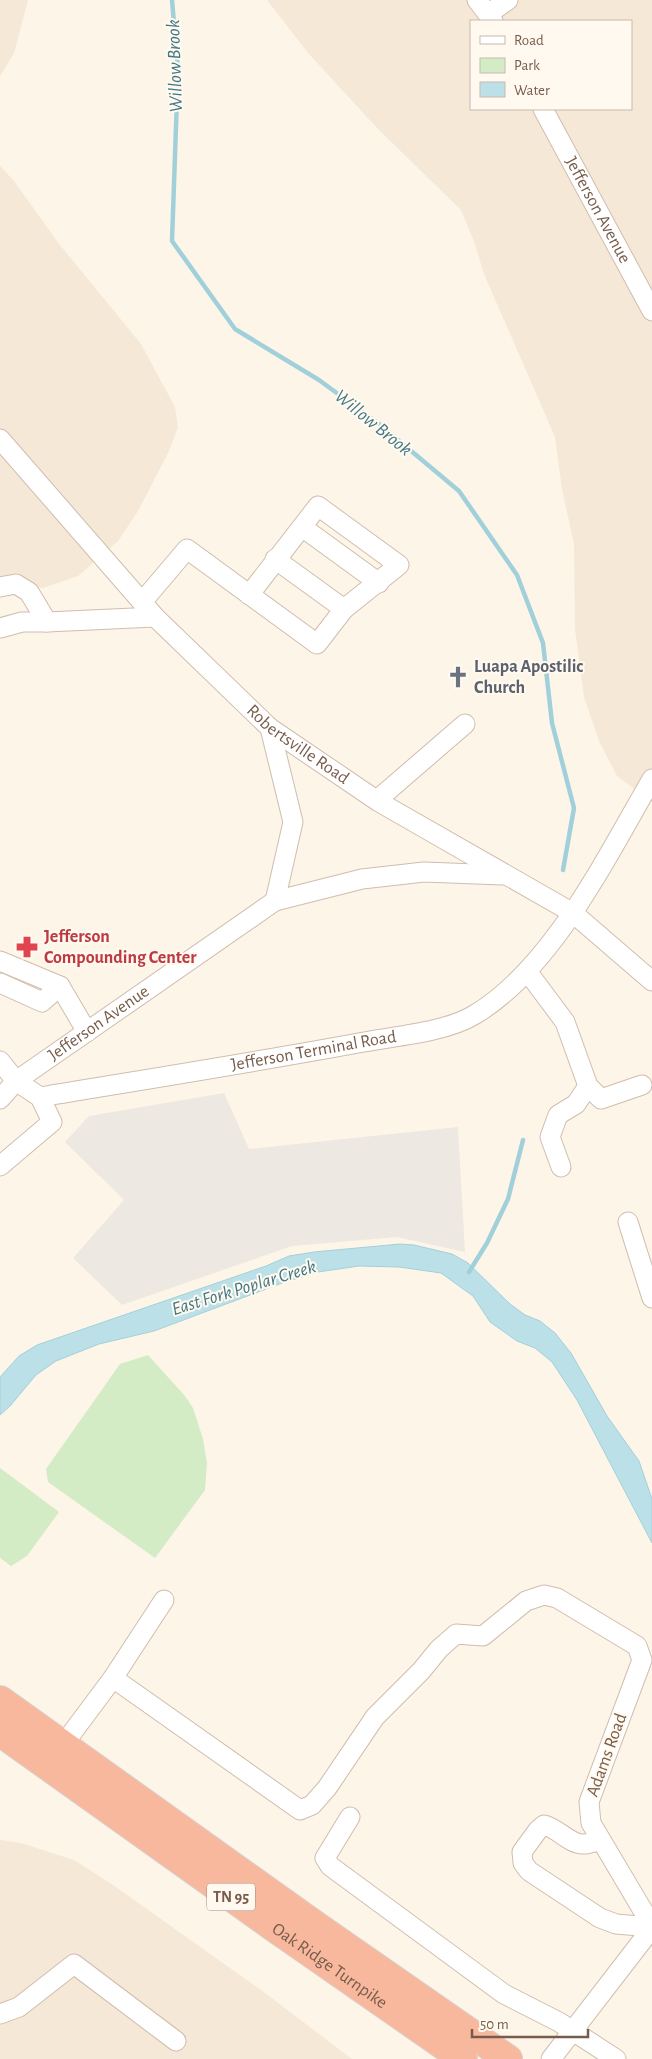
<svg xmlns="http://www.w3.org/2000/svg" width="652" height="2059" font-family="'Alegreya Sans',sans-serif">
	<style>
		.residential { fill: #f5e8d6; fill-rule: evenodd }
		.industrial { fill: #eee8e2 }
		.green { fill: #d4ecc6 }
		.water { fill: #bce0e8; stroke: #a2d0da }
		.lines { fill: none; stroke-linecap: round; stroke-linejoin: round }
		.stream { stroke: #a2d0da; stroke-width: 4.5 }
		.minor-casing { stroke: #d0bdad; stroke-width: 21 }
		.highway-casing { stroke: #d9d1cd; stroke-width: 30 }
		.minor { stroke: #fff; stroke-width: 19 }
		.highway { stroke: #f8b89e; stroke-width: 28 }
		.labels { text-anchor: middle; dominant-baseline: central; stroke-width: 4; stroke-linejoin: round; paint-order: stroke }
		.shield { fill: #fff9ef; stroke: #a08b7c; stroke-width: 1 }
		.shield-label { font-size: 16px; font-weight: bold; fill: #785c4b }
		.street-label { font-size: 18px; fill: #785c4b; stroke: #fff9ef }
		.worship-label { font-size: 18px; font-weight: bold; fill: #5b616d; stroke: #fff9ef; text-anchor: start }
		.health-label { font-size: 18px; font-weight: bold; fill: #be3a42; stroke: #fff9ef; text-anchor: start }
		.water-label { font-size: 19px; font-style: italic; fill: #417885; stroke: #fff9ef }
	</style>
	<rect width="100%" height="100%" fill="#fdf5e8"/>
	<g class="residential">
		<path d="M 0,0 L 28,0 L 14,53 L 0,76 Z"/>
		<path d="M 267,0 L 652,0 L 652,802 L 617,776 L 599,741 L 584,697 L 575,629 L 574,544 L 562,489 L 555,437 L 484,274 L 475,244 L 461,210 L 377,128 L 309,54 ZM 471,21 L 631,21 L 631,109 L 471,109 Z"/>
		<path d="M 0,166 L 14,181 L 59,244 L 141,344 L 175,407 L 178,427 L 169,451 L 138,511 L 118,541 L 78,576 L 43,588 L 36,587 L 26,579 L 0,578 Z"/>
		<path d="M 0,1840 L 21,1843 L 74,1860 L 113,1885 L 261,1990 L 352,2059 L 0,2059 Z"/>
	</g>
	<path class="industrial" d="M 224,1093 L 249,1149 L 458,1127 L 465,1252 L 397,1237 L 292,1246 L 122,1305 L 73,1258 L 124,1200 L 65,1142 L 89,1116 Z"/>
	<g class="green">
		<path d="M 148,1355 L 185,1396 L 193,1408 L 203,1439 L 207,1463 L 205,1490 L 155,1558 L 48,1482 L 46,1469 L 120,1364 Z"/>
		<path d="M 0,1468 L 59,1512 L 27,1556 L 11,1566 L 0,1558 Z"/>
	</g>
	<path class="water" d="M 400,1244 L 414,1245 L 452,1254 L 468,1263 L 510,1304 L 525,1315 L 540,1321 L 555,1333 L 571,1353 L 607,1416 L 639,1461 L 652,1499 L 652,1543 L 577,1400 L 552,1362 L 535,1348 L 517,1341 L 490,1322 L 473,1296 L 441,1273 L 399,1267 L 359,1266 L 318,1272 L 282,1283 L 154,1331 L 99,1344 L 56,1361 L 36,1375 L 10,1406 L 0,1415 L 0,1377 L 19,1356 L 37,1345 L 266,1266 L 289,1256 L 314,1252 Z"/>
	<g class="lines">
		<g class="stream">
			<path d="M 172,0 L 178,69 L 172,241 L 235,329 L 319,380 L 379,424 L 459,491 L 517,575 L 543,643 L 552,723 L 574,808 L 563,870"/>
			<path d="M 469,1272 L 487,1243 L 508,1199 L 523,1140"/>
		</g>
		<g class="minor-casing">
			<g id="minor">
				<path d="M 477,0 L 493,21"/>
				<path d="M 488,14 L 508,0"/>
				<path id="s1" d="M 543,109 L 652,311"/>
				<path id="s2" d="M 0,439 L 155,617 L 270,728 L 379,802 L 573,913 L 652,981"/>
				<path d="M 302,527 L 379,583"/>
				<path d="M 275,559 L 344,609"/>
				<path d="M 0,587 L 16,584 L 29,592 L 47,622 L 155,617"/>
				<path d="M 142,602 L 187,549 L 317,644 L 344,609 L 399,565 L 318,506 L 249,595"/>
				<path d="M 0,628 L 22,622 L 47,622"/>
				<path d="M 270,728 L 293,822 L 275,901"/>
				<path d="M 377,800 L 465,724"/>
				<path d="M 0,961 L 60,986 L 87,1032"/>
				<path d="M 527,971 L 565,1022 L 588,1086 L 601,1099 L 642,1085"/>
				<path d="M 0,983 L 42,1002 L 60,986"/>
				<path id="s3" d="M 0,1061 L 16,1081 L 40,1097 C 148,1079 256,1062 364,1042 C 396,1036 446,1032 474,1015 C 552,969 607,856 652,779"/>
				<path id="s4" d="M 0,1099 L 16,1081 L 275,901 L 362,879 L 424,872 L 502,875"/>
				<path d="M 0,1166 L 52,1122 L 40,1097"/>
				<path d="M 561,1167 L 550,1137 L 558,1115 L 576,1104 L 588,1086"/>
				<path d="M 628,1222 L 652,1298"/>
				<path d="M 113,1678 L 164,1600"/>
				<path d="M 57,1753 L 113,1678 L 300,1810 L 312,1805 L 327,1788 L 375,1717 L 421,1671 L 439,1649 L 456,1634 L 483,1636 L 526,1601 L 544,1595 L 557,1598 L 637,1646 L 642,1660 L 589,1802 L 591,1823 L 652,1926"/>
				<path d="M 350,1817 L 325,1858 L 330,1866 L 504,1994 L 559,2022 L 616,2059"/>
				<path d="M 600,1840 C 595,1842 589,1844 584,1844 C 570,1845 558,1828 544,1825 L 538,1830 L 522,1852 L 523,1863 L 529,1871 L 600,1918 L 616,1924 L 652,1927"/>
				<path d="M 0,2014 L 19,2007 L 74,1964 L 176,2041"/>
				<path d="M 551,2059 L 652,1928"/>
			</g>
		</g>
		<g class="highway-casing">
			<g id="highway">
				<path d="M 0,1700 L 315,1925 L 508,2059"/>
				<path id="s5" d="M 0,1732 L 272,1926 L 463,2059"/>
			</g>
		</g>
		<use href="#minor" class="minor"/>
		<use href="#highway" class="highway"/>
	</g>
	<defs>
		<g id="church-bare" transform="scale(1.725)"><path d="M-1.2-6h2.4v3.5h3.3v2.4h-3.3V6h-2.4V-.1h-3.3v-2.4h3.3Z" fill="#6b7280" stroke="#fff9ef" stroke-width="2.5" paint-order="stroke"/></g>
		<g id="pharmacy-bare" transform="scale(1.725)"><path d="M-2-6h4v4h4v4h-4v4h-4v-4h-4v-4h4Z" fill="#e0444e" stroke="#fff9ef" stroke-width="2.5" paint-order="stroke"/></g>
	</defs>
	<g fill-rule="evenodd">
		<use href="#church-bare" x="458" y="677"/>
		<use href="#pharmacy-bare" x="27" y="947"/>
	</g>
	<g class="labels">
		<rect class="shield" x="207" y="1883.5" width="48" height="27" rx="4"/>
		<g class="shield-label">
			<text x="231" y="1897">TN 95</text>
		</g>
		<g class="street-label">
			<text stroke="none"><textPath href="#s1" startOffset="115">Jefferson Avenue</textPath></text>
			<text stroke="none"><textPath href="#s2" startOffset="428">Robertsville Road</textPath></text>
			<text stroke="none"><textPath href="#s4" startOffset="125">Jefferson Avenue</textPath></text>
			<text stroke="none"><textPath href="#s3" startOffset="332">Jefferson Terminal Road</textPath></text>
			<text transform="translate(607 1755) rotate(-70)">Adams Road</text>
			<text stroke="none"><textPath href="#s5" startOffset="404">Oak Ridge Turnpike</textPath></text>
		</g>
		<g class="worship-label">
			<text x="474" y="667">Luapa Apostilic<tspan x="474" dy="21">Church</tspan></text>
		</g>
		<g class="health-label">
			<text x="44" y="937">Jefferson<tspan x="44" dy="21">Compounding Center</tspan></text>
		</g>
		<g class="water-label">
			<text transform="translate(175 66) rotate(-92)">Willow Brook</text>
			<text transform="translate(373 423) rotate(39)">Willow Brook</text>
			<text transform="translate(244 1288) rotate(-17)">East Fork Poplar Creek</text>
		</g>
	</g>
	<rect x="470" y="20" width="162" height="90" fill="#fff9ef" stroke="#c9baad"/>
	<rect x="480" y="36" width="25" height="8" fill="#ffffff" stroke="#c9baad"/>
	<text x="514" y="45" font-size="15" fill="#785c4b">Road</text>
	<rect x="480" y="58" width="25" height="15" fill="#d4ecc6" stroke="#c9baad"/>
	<text x="514" y="70" font-size="15" fill="#785c4b">Park</text>
	<rect x="480" y="82" width="25" height="15" fill="#bce0e8" stroke="#c9baad"/>
	<text x="514" y="95" font-size="15" fill="#785c4b">Water</text>
	<path d="M472 2029v8h116v-8" fill="none" stroke="#785c4b" stroke-width="2.5"/>
	<text x="480" y="2029" font-size="15" fill="#785c4b" stroke="#fff9ef" stroke-width="4" paint-order="stroke">50 m</text>
</svg>
